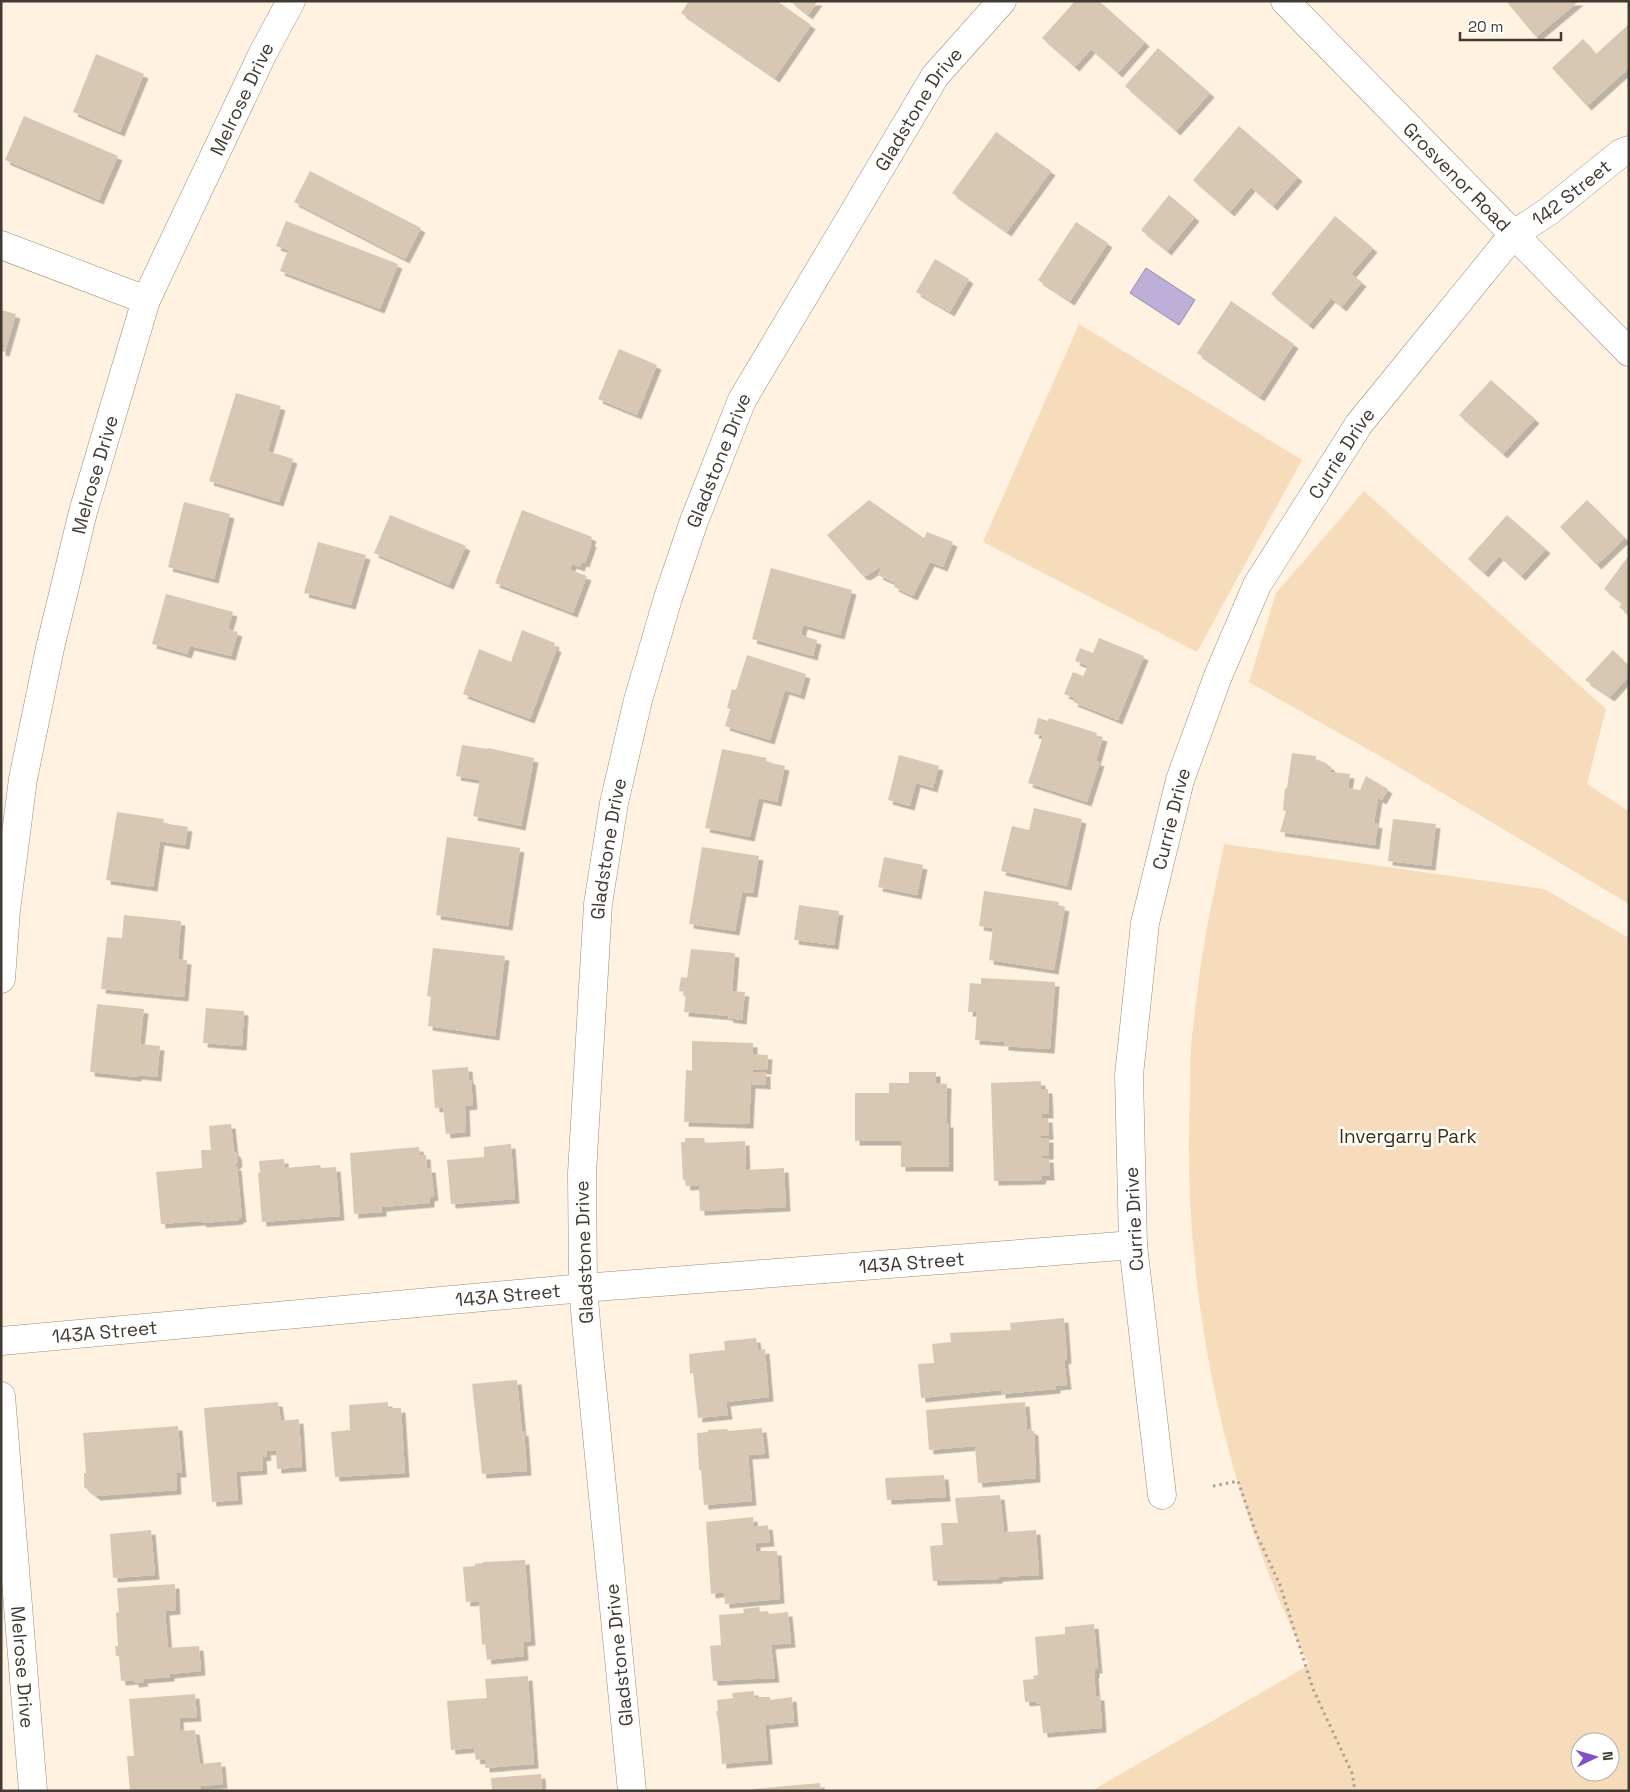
<svg xmlns="http://www.w3.org/2000/svg" width="1630" height="1792" font-family="'Space Grotesk',sans-serif">
	<style>
		.green { fill: #f7dcbb; fill-rule: evenodd }
		.water { fill: #bdb0d8; stroke: #988da6 }
		.building { fill: #d7c7b3; filter: url(#shadow) }
		.lines { fill: none; stroke-linecap: round; stroke-linejoin: round }
		.minor-casing { stroke: #9b8c79; stroke-width: 29 }
		.tertiary-casing { stroke: #9b8c79; stroke-width: 29 }
		.path { stroke: #aba194; stroke-width: 3; stroke-dasharray: 2.5 4; stroke-linecap: butt }
		.minor { stroke: #fff; stroke-width: 28 }
		.tertiary { stroke: #fff; stroke-width: 28 }
		.labels { text-anchor: middle; dominant-baseline: central; stroke-width: 5; stroke-linejoin: round; paint-order: stroke }
		.street-label { font-size: 19px; fill: #413a32; stroke: #fff }
		.park-label { font-size: 19px; fill: #412d0f; stroke: #fff }
	</style>
	<defs>
		<filter id="shadow"><feDropShadow dx="4.5" dy="4.5" stdDeviation="0" flood-color="#0004"/></filter>
	</defs>
	<rect width="100%" height="100%" fill="#fff2e1"/>
	<g class="green">
		<path d="M 1079,324 L 1302,460 L 1197,652 L 983,542 Z"/>
		<path d="M 1364,491 L 1606,709 L 1587,784 L 1629,811 L 1629,904 L 1392,763 L 1249,682 L 1276,593 Z"/>
		<path d="M 1224,844 L 1544,889 L 1629,938 L 1629,1791 L 1091,1791 L 1309,1665 C 1223,1493 1181,1287 1190,1095 C 1190,1075 1190,1055 1192,1036 C 1196,1004 1199,971 1205,939 C 1210,908 1218,876 1224,844 ZM 1580,1742 L 1610,1742 L 1610,1772 L 1580,1772 Z"/>
	</g>
	<path class="water" d="M 1146,268 L 1195,300 L 1179,325 L 1130,293 Z"/>
	<g class="building">
		<path d="M 689,1 L 777,1 L 811,25 L 775,78 L 681,13 Z"/>
		<path d="M 790,1 L 818,1 L 808,15 Z"/>
		<path d="M 1075,1 L 1099,1 L 1145,42 L 1118,73 L 1091,49 L 1075,67 L 1042,38 Z"/>
		<path d="M 1506,1 L 1579,1 L 1536,37 Z"/>
		<path d="M 1629,24 L 1629,68 L 1587,106 L 1552,68 L 1583,39 L 1596,54 Z"/>
		<path d="M 1158,48 L 1210,93 L 1176,131 L 1125,86 Z"/>
		<path d="M 96,54 L 144,74 L 120,132 L 73,112 Z"/>
		<path d="M 24,116 L 118,156 L 99,200 L 5,160 Z"/>
		<path d="M 1239,126 L 1298,177 L 1273,206 L 1251,187 L 1230,212 L 1193,180 Z"/>
		<path d="M 996,132 L 1051,171 L 1007,232 L 952,193 Z"/>
		<path d="M 310,171 L 421,228 L 405,259 L 294,202 Z"/>
		<path d="M 1169,195 L 1195,217 L 1167,251 L 1141,230 Z"/>
		<path d="M 1335,216 L 1373,248 L 1351,274 L 1362,282 L 1342,307 L 1331,298 L 1309,325 L 1271,294 Z"/>
		<path d="M 286,221 L 398,264 L 380,309 L 280,271 L 288,250 L 276,246 Z"/>
		<path d="M 1076,222 L 1108,243 L 1070,301 L 1038,280 Z"/>
		<path d="M 935,259 L 969,279 L 950,312 L 916,292 Z"/>
		<path d="M 1231,301 L 1294,344 L 1260,397 L 1197,353 Z"/>
		<path d="M 1,310 L 16,314 L 5,352 L 1,351 Z"/>
		<path d="M 619,349 L 657,365 L 637,415 L 598,399 Z"/>
		<path d="M 1491,380 L 1535,419 L 1503,454 L 1459,415 Z"/>
		<path d="M 236,393 L 281,406 L 268,451 L 293,459 L 279,502 L 209,481 Z"/>
		<path d="M 869,500 L 924,538 L 927,532 L 953,542 L 943,567 L 930,562 L 913,596 L 894,587 L 896,583 L 878,575 L 882,566 L 866,576 L 862,575 L 827,535 Z"/>
		<path d="M 1587,500 L 1625,538 L 1597,565 L 1560,527 Z"/>
		<path d="M 184,502 L 230,514 L 214,579 L 168,567 Z"/>
		<path d="M 522,510 L 592,537 L 590,542 L 592,543 L 585,563 L 582,562 L 580,567 L 572,564 L 570,570 L 587,576 L 573,613 L 495,583 Z"/>
		<path d="M 390,515 L 466,546 L 449,585 L 374,553 Z"/>
		<path d="M 1507,515 L 1546,549 L 1521,576 L 1499,556 L 1484,573 L 1468,559 Z"/>
		<path d="M 318,542 L 366,555 L 351,605 L 304,593 Z"/>
		<path d="M 1629,555 L 1629,614 L 1619,607 L 1622,603 L 1604,589 Z"/>
		<path d="M 771,568 L 852,590 L 840,635 L 803,625 L 801,635 L 817,640 L 813,656 L 752,639 Z"/>
		<path d="M 166,594 L 233,612 L 228,629 L 238,632 L 231,656 L 190,646 L 187,654 L 152,644 Z"/>
		<path d="M 522,630 L 555,643 L 554,646 L 557,648 L 530,719 L 463,694 L 479,649 L 511,662 Z"/>
		<path d="M 1099,638 L 1144,656 L 1118,720 L 1073,702 L 1075,698 L 1064,694 L 1073,672 L 1083,676 L 1088,666 L 1075,661 L 1080,648 L 1093,653 Z"/>
		<path d="M 1613,650 L 1629,666 L 1629,676 L 1610,697 L 1585,680 Z"/>
		<path d="M 747,655 L 806,674 L 800,695 L 785,690 L 770,740 L 725,726 L 730,709 L 727,708 L 732,689 L 736,690 Z"/>
		<path d="M 1038,718 L 1048,721 L 1049,718 L 1097,733 L 1096,735 L 1103,737 L 1096,761 L 1100,762 L 1087,802 L 1028,783 L 1043,736 L 1034,734 Z"/>
		<path d="M 462,745 L 487,749 L 488,748 L 534,758 L 521,826 L 473,816 L 480,780 L 456,776 Z"/>
		<path d="M 722,749 L 767,758 L 766,762 L 785,766 L 777,802 L 759,798 L 750,837 L 705,828 Z"/>
		<path d="M 1292,753 L 1316,756 L 1316,760 L 1324,762 L 1331,767 L 1331,772 L 1350,774 L 1348,788 L 1360,790 L 1366,776 L 1388,789 L 1382,800 L 1378,798 L 1374,823 L 1378,824 L 1375,845 L 1280,832 L 1286,811 L 1283,810 L 1285,789 L 1287,788 Z"/>
		<path d="M 899,755 L 939,766 L 933,788 L 916,783 L 910,806 L 888,800 Z"/>
		<path d="M 1034,808 L 1082,819 L 1067,886 L 1001,871 L 1012,826 L 1029,830 Z"/>
		<path d="M 117,812 L 164,819 L 163,823 L 188,827 L 185,845 L 160,841 L 153,887 L 106,880 Z"/>
		<path d="M 1393,819 L 1436,824 L 1431,866 L 1388,861 Z"/>
		<path d="M 447,837 L 520,848 L 508,926 L 436,915 Z"/>
		<path d="M 702,847 L 759,856 L 753,893 L 742,892 L 735,931 L 689,924 Z"/>
		<path d="M 884,857 L 923,865 L 917,895 L 878,887 Z"/>
		<path d="M 984,891 L 1059,902 L 1058,905 L 1065,907 L 1054,970 L 989,960 L 993,928 L 979,926 Z"/>
		<path d="M 799,905 L 839,911 L 834,945 L 794,940 Z"/>
		<path d="M 124,915 L 181,921 L 178,959 L 187,960 L 184,997 L 101,989 L 107,937 L 122,938 Z"/>
		<path d="M 433,948 L 505,956 L 495,1036 L 428,1026 L 431,997 L 427,996 Z"/>
		<path d="M 691,949 L 735,953 L 732,991 L 745,992 L 742,1020 L 728,1018 L 729,1016 L 684,1012 L 686,992 L 679,991 L 681,977 L 687,978 Z"/>
		<path d="M 981,978 L 1055,982 L 1050,1049 L 1004,1046 L 1004,1042 L 975,1040 L 977,1012 L 968,1012 L 970,983 L 981,984 Z"/>
		<path d="M 97,1004 L 144,1009 L 140,1044 L 160,1046 L 157,1077 L 137,1075 L 137,1077 L 90,1072 Z"/>
		<path d="M 206,1008 L 244,1011 L 242,1046 L 203,1043 Z"/>
		<path d="M 692,1041 L 753,1043 L 753,1054 L 768,1055 L 767,1070 L 753,1069 L 753,1072 L 766,1072 L 766,1085 L 751,1084 L 749,1124 L 684,1122 L 686,1070 L 692,1071 Z"/>
		<path d="M 468,1067 L 469,1080 L 471,1080 L 473,1105 L 465,1106 L 466,1132 L 446,1134 L 443,1107 L 435,1108 L 432,1070 Z"/>
		<path d="M 909,1072 L 936,1072 L 936,1083 L 947,1084 L 946,1123 L 949,1123 L 949,1167 L 901,1167 L 901,1141 L 855,1141 L 855,1093 L 889,1093 L 889,1083 L 909,1083 Z"/>
		<path d="M 1041,1081 L 1041,1089 L 1048,1089 L 1049,1114 L 1041,1114 L 1042,1118 L 1048,1118 L 1049,1135 L 1041,1136 L 1041,1138 L 1049,1138 L 1049,1155 L 1042,1156 L 1042,1158 L 1049,1158 L 1050,1176 L 1042,1176 L 1041,1180 L 994,1181 L 991,1083 Z"/>
		<path d="M 231,1124 L 234,1151 L 237,1154 L 238,1162 L 234,1166 L 237,1166 L 242,1218 L 239,1218 L 239,1220 L 202,1223 L 201,1221 L 161,1224 L 156,1172 L 202,1168 L 201,1150 L 211,1150 L 209,1126 Z"/>
		<path d="M 685,1138 L 704,1138 L 705,1143 L 745,1141 L 746,1170 L 784,1168 L 786,1207 L 700,1211 L 699,1185 L 686,1186 L 685,1180 L 683,1180 L 681,1142 L 685,1142 Z"/>
		<path d="M 511,1144 L 515,1199 L 451,1204 L 447,1160 L 484,1157 L 484,1147 Z"/>
		<path d="M 419,1147 L 420,1155 L 426,1155 L 427,1168 L 431,1168 L 434,1196 L 430,1197 L 430,1203 L 382,1207 L 382,1212 L 354,1214 L 350,1153 Z"/>
		<path d="M 284,1159 L 285,1168 L 320,1165 L 321,1168 L 336,1167 L 340,1216 L 262,1222 L 258,1173 L 260,1172 L 259,1161 Z"/>
		<path d="M 1064,1318 L 1067,1359 L 1064,1360 L 1067,1385 L 1056,1386 L 1056,1389 L 1001,1394 L 1001,1390 L 921,1398 L 918,1364 L 934,1363 L 932,1344 L 951,1342 L 950,1333 L 1011,1330 L 1010,1323 Z"/>
		<path d="M 756,1338 L 758,1350 L 765,1349 L 769,1397 L 726,1402 L 728,1415 L 698,1418 L 693,1373 L 690,1374 L 689,1354 L 725,1350 L 724,1341 Z"/>
		<path d="M 517,1380 L 522,1432 L 524,1431 L 527,1471 L 482,1474 L 472,1384 Z"/>
		<path d="M 278,1402 L 281,1421 L 299,1419 L 302,1467 L 277,1469 L 276,1450 L 266,1451 L 267,1456 L 262,1457 L 263,1470 L 236,1472 L 238,1500 L 212,1502 L 204,1408 Z"/>
		<path d="M 388,1402 L 388,1408 L 401,1408 L 405,1473 L 335,1477 L 331,1432 L 350,1430 L 349,1405 Z"/>
		<path d="M 1025,1402 L 1027,1429 L 1031,1429 L 1032,1431 L 1034,1431 L 1036,1478 L 978,1483 L 975,1446 L 929,1450 L 926,1410 Z"/>
		<path d="M 178,1426 L 182,1473 L 176,1473 L 177,1490 L 96,1496 L 84,1487 L 84,1473 L 86,1473 L 83,1433 Z"/>
		<path d="M 762,1428 L 765,1454 L 748,1455 L 752,1501 L 704,1505 L 701,1470 L 699,1470 L 697,1433 L 708,1432 L 708,1430 L 727,1429 L 728,1431 Z"/>
		<path d="M 944,1475 L 946,1497 L 887,1500 L 885,1478 Z"/>
		<path d="M 1000,1495 L 1004,1532 L 1036,1530 L 1039,1575 L 999,1577 L 998,1579 L 933,1581 L 930,1546 L 943,1545 L 941,1523 L 958,1523 L 955,1498 Z"/>
		<path d="M 753,1517 L 754,1527 L 768,1525 L 770,1542 L 756,1543 L 756,1551 L 777,1551 L 780,1599 L 725,1604 L 724,1592 L 711,1594 L 706,1522 Z"/>
		<path d="M 151,1530 L 155,1575 L 113,1578 L 110,1534 Z"/>
		<path d="M 525,1560 L 531,1641 L 523,1642 L 524,1656 L 487,1660 L 485,1644 L 482,1645 L 479,1601 L 466,1602 L 463,1567 L 475,1566 L 475,1564 L 483,1563 L 483,1562 Z"/>
		<path d="M 175,1584 L 176,1610 L 165,1611 L 168,1648 L 199,1646 L 201,1671 L 170,1674 L 170,1677 L 143,1679 L 144,1682 L 134,1683 L 134,1680 L 121,1681 L 119,1656 L 116,1656 L 115,1646 L 118,1646 L 116,1613 L 119,1612 L 117,1588 Z"/>
		<path d="M 759,1607 L 760,1612 L 768,1611 L 769,1614 L 788,1612 L 791,1643 L 771,1645 L 775,1678 L 713,1681 L 710,1646 L 721,1645 L 719,1615 L 744,1613 L 743,1609 Z"/>
		<path d="M 1094,1624 L 1098,1669 L 1095,1669 L 1095,1674 L 1094,1674 L 1096,1696 L 1100,1696 L 1102,1728 L 1043,1733 L 1040,1704 L 1036,1704 L 1036,1701 L 1025,1702 L 1023,1680 L 1034,1679 L 1033,1676 L 1038,1675 L 1035,1637 L 1065,1634 L 1065,1627 Z"/>
		<path d="M 528,1676 L 534,1764 L 485,1768 L 485,1759 L 476,1760 L 474,1748 L 451,1750 L 447,1701 L 487,1698 L 485,1679 Z"/>
		<path d="M 754,1691 L 754,1697 L 770,1697 L 770,1700 L 792,1697 L 794,1722 L 765,1725 L 768,1760 L 722,1764 L 719,1725 L 716,1711 L 718,1711 L 717,1700 L 733,1698 L 732,1693 Z"/>
		<path d="M 195,1694 L 197,1717 L 179,1718 L 180,1731 L 195,1730 L 200,1764 L 221,1762 L 223,1784 L 201,1786 L 201,1789 L 175,1791 L 130,1791 L 127,1756 L 134,1756 L 129,1699 Z"/>
		<path d="M 541,1774 L 542,1791 L 492,1791 L 491,1778 Z"/>
		<path d="M 820,1783 L 821,1791 L 753,1791 L 753,1789 Z"/>
	</g>
	<g class="lines">
		<g class="minor-casing">
			<g id="minor">
				<path d="M 1,245 L 146,300"/>
				<path id="s1" d="M 1,979 L 6,910 L 23,779 L 50,648 L 83,512 L 146,300 L 263,53 L 291,1"/>
				<path id="s2" d="M 1,1341 L 583,1288 L 1133,1245"/>
				<path id="s3" d="M 1,1396 L 33,1791"/>
				<path id="s4" d="M 1162,1495 L 1133,1245 L 1129,1075 L 1145,923 L 1180,780 L 1218,676 L 1257,585 L 1359,424 L 1513,235 L 1549,211 L 1621,153 L 1629,150"/>
				<path id="s5" d="M 632,1791 L 588,1344 L 583,1288 L 582,1173 L 598,904 L 614,803 L 638,700 L 668,598 L 694,521 L 742,400 L 935,76 L 1002,1"/>
			</g>
		</g>
		<g class="tertiary-casing">
			<g id="tertiary">
				<path id="s6" d="M 1285,1 L 1629,352"/>
			</g>
		</g>
		<path class="path" d="M 1213,1486 L 1238,1481 L 1256,1533 L 1280,1585 L 1313,1689 L 1352,1773 L 1355,1791"/>
		<use href="#minor" class="minor"/>
		<use href="#tertiary" class="tertiary"/>
	</g>
	<g class="labels">
		<g class="street-label">
			<text stroke="none"><textPath href="#s1" startOffset="919">Melrose Drive</textPath></text>
			<text stroke="none"><textPath href="#s5" startOffset="1756">Gladstone Drive</textPath></text>
			<text stroke="none"><textPath href="#s6" startOffset="246">Grosvenor Road</textPath></text>
			<text stroke="none"><textPath href="#s4" startOffset="1438">142 Street</textPath></text>
			<text stroke="none"><textPath href="#s4" startOffset="1088">Currie Drive</textPath></text>
			<text stroke="none"><textPath href="#s5" startOffset="1351">Gladstone Drive</textPath></text>
			<text stroke="none"><textPath href="#s1" startOffset="514">Melrose Drive</textPath></text>
			<text stroke="none"><textPath href="#s4" startOffset="682">Currie Drive</textPath></text>
			<text stroke="none"><textPath href="#s5" startOffset="946">Gladstone Drive</textPath></text>
			<text transform="translate(1134 1219) rotate(-93)">Currie Drive</text>
			<text transform="translate(584 1252) rotate(-92)">Gladstone Drive</text>
			<text stroke="none"><textPath href="#s2" startOffset="914">143A Street</textPath></text>
			<text stroke="none"><textPath href="#s2" startOffset="509">143A Street</textPath></text>
			<text stroke="none"><textPath href="#s2" startOffset="104">143A Street</textPath></text>
			<text transform="translate(619 1655) rotate(-96)">Gladstone Drive</text>
			<text stroke="none"><textPath href="#s3" startOffset="272">Melrose Drive</textPath></text>
		</g>
		<g class="park-label">
			<text x="1408" y="1136">Invergarry Park</text>
		</g>
	</g>
	<rect width="1630" height="1792" fill="none" stroke="#413a32" stroke-width="5"/>
	<g transform="translate(1595 1757) rotate(85)"><circle r="24" fill="#ffffff" stroke="#b3b0ad"/>
	<path d="M0-4L9 19L0 12L-9 19Z" fill="#824fc7"/>
	<text y="-8" font-size="14" font-weight="bold" text-anchor="middle" fill="#413a32">N</text>
	</g>
	<path d="M1460 32v8h101v-8" fill="none" stroke="#413a32" stroke-width="2.5"/>
	<text x="1468" y="32" font-size="15" fill="#413a32" stroke="#ffffff" stroke-width="4" paint-order="stroke">20 m</text>
</svg>
